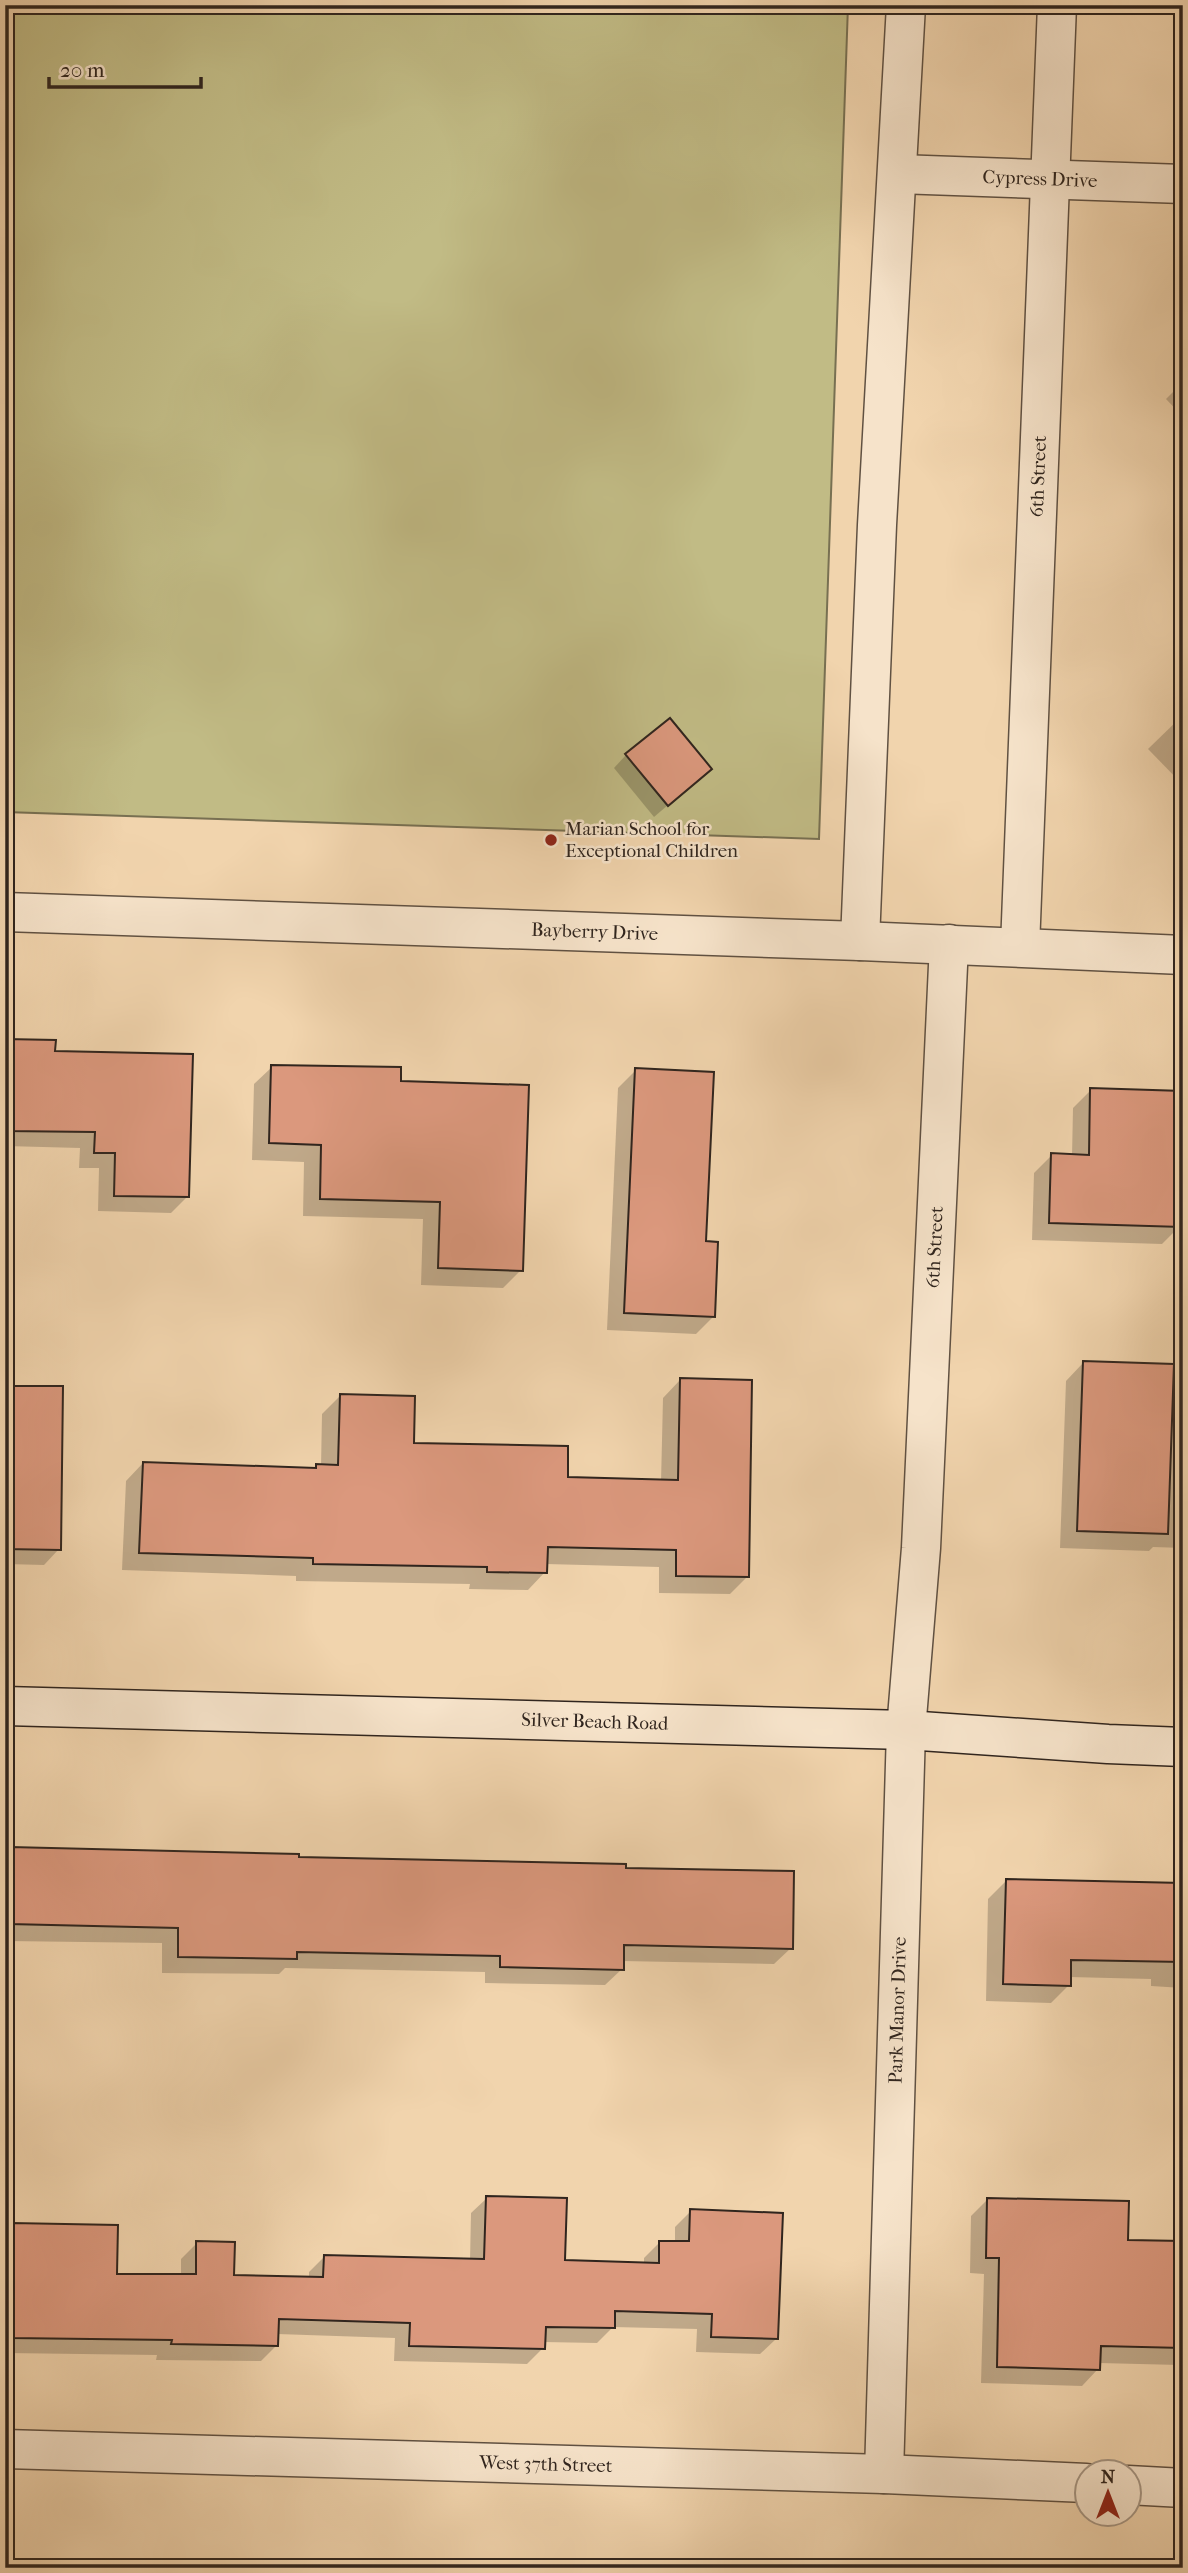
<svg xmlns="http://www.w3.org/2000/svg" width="1188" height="2573" font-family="'IM FELL French Canon',serif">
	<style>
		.green { fill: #c1bb85; stroke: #787052; stroke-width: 2 }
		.shadow { fill: #0003 }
		.building { fill: #db987d; stroke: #30251e; stroke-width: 2 }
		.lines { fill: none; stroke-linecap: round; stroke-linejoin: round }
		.street-casing { stroke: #605142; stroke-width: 41 }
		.secondary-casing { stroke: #30251e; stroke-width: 41 }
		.street { stroke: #f6e3ca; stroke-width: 38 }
		.secondary { stroke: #f6e3ca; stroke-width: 38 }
		.poi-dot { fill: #8f2418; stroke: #f6e3ca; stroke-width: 2.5 }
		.labels { text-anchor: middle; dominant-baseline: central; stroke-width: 5; stroke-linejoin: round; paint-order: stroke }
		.street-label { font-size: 19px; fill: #30251e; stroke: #f6e3ca }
		.poi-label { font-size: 19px; fill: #30251e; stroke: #f6e3ca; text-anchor: start }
	</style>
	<rect width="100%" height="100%" fill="#f1d4ad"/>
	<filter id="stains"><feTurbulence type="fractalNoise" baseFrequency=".00286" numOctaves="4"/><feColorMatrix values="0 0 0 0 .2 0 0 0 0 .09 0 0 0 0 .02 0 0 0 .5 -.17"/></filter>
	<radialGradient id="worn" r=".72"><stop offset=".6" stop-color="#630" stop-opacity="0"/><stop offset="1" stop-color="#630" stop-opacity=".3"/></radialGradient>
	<path class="green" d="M 5,5 L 848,5 L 819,839 L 5,812 Z"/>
	<g class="shadow">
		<path d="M 1183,382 L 1183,417 L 1166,399 Z"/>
		<path d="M 1183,715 L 1183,785 L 1148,749 Z"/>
		<path d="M 626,755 L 710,769 L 654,817 L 614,768 Z"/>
		<path d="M 5,1041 L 54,1052 L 187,1197 L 171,1213 L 98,1211 L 99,1168 L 79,1168 L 80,1148 L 5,1146 Z"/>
		<path d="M 272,1067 L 399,1083 L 521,1270 L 503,1288 L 421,1285 L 423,1219 L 303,1216 L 304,1162 L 252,1160 L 254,1084 Z"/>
		<path d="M 636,1070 L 704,1243 L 714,1316 L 696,1334 L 607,1330 L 618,1088 Z"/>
		<path d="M 1091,1090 L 1183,1093 L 1180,1226 L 1162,1244 L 1032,1240 L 1034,1173 L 1052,1155 L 1072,1156 L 1073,1108 Z"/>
		<path d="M 1083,1363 L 1172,1390 L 1183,1390 L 1183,1548 L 1153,1547 L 1149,1551 L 1060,1548 L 1066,1381 Z"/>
		<path d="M 680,1380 L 748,1576 L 730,1594 L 659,1593 L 659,1567 L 546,1564 L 545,1572 L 528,1590 L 469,1589 L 470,1584 L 296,1581 L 296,1576 L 122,1570 L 126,1481 L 143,1463 L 313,1470 L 317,1466 L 321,1466 L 322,1414 L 340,1396 L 412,1445 L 566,1478 L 661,1482 L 663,1398 Z"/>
		<path d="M 5,1387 L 59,1549 L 44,1565 L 5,1564 Z"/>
		<path d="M 5,1849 L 297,1856 L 297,1858 L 624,1869 L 791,1948 L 774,1964 L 622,1961 L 622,1969 L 605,1985 L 485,1983 L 485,1972 L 285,1968 L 279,1974 L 162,1973 L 162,1943 L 5,1941 Z"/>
		<path d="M 1006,1881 L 1169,1884 L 1171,1882 L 1183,1882 L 1183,1988 L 1151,1986 L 1151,1979 L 1069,1977 L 1069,1985 L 1051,2003 L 986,2001 L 988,1899 Z"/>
		<path d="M 487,2198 L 564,2262 L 644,2264 L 644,2258 L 660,2242 L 675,2243 L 675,2227 L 691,2211 L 776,2339 L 760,2354 L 696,2352 L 697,2329 L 613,2327 L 597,2343 L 543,2342 L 543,2348 L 527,2364 L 394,2361 L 395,2338 L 277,2334 L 277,2345 L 261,2361 L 156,2360 L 157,2355 L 5,2353 L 5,2232 L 12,2225 L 116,2275 L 181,2275 L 181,2259 L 197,2243 L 233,2277 L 309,2278 L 309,2272 L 324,2257 L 470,2261 L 471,2213 Z"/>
		<path d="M 988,2199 L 1126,2241 L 1183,2243 L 1183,2388 L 1178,2387 L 1179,2365 L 1099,2363 L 1098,2369 L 1082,2386 L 981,2383 L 984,2274 L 970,2273 L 971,2216 Z"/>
	</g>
	<g class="building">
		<path d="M 670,718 L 712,769 L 668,806 L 625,754 Z"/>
		<path d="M 5,1039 L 56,1040 L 55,1051 L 193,1054 L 189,1197 L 114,1196 L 115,1153 L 94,1153 L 95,1132 L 5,1131 Z"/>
		<path d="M 271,1065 L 401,1067 L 401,1081 L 529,1085 L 523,1271 L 438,1268 L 440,1202 L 320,1199 L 321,1145 L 269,1143 Z"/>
		<path d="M 635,1068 L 714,1072 L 706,1241 L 718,1242 L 715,1317 L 624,1313 Z"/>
		<path d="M 1090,1088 L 1183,1091 L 1182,1227 L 1049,1223 L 1051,1153 L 1089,1155 Z"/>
		<path d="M 1083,1361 L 1174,1364 L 1168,1534 L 1077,1531 Z"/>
		<path d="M 680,1378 L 752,1380 L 749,1577 L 676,1576 L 676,1550 L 548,1547 L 547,1573 L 487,1572 L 487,1567 L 313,1564 L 313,1558 L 139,1553 L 143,1462 L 316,1468 L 316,1464 L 338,1465 L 340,1394 L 415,1396 L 414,1443 L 568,1446 L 568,1477 L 678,1480 Z"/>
		<path d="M 5,1386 L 63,1386 L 61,1550 L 5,1549 Z"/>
		<path d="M 10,1847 L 299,1854 L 299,1857 L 626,1864 L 626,1868 L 794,1871 L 793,1949 L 624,1945 L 624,1970 L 500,1967 L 500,1956 L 297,1952 L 297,1959 L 178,1957 L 178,1928 L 9,1924 Z"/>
		<path d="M 1006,1879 L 1183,1883 L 1183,1962 L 1071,1960 L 1071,1986 L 1003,1984 Z"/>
		<path d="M 486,2196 L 567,2198 L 565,2260 L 659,2263 L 659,2241 L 689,2241 L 690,2209 L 783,2213 L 778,2339 L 711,2337 L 712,2314 L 615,2311 L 615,2328 L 546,2327 L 545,2349 L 409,2346 L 410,2323 L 279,2319 L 278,2346 L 171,2344 L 172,2340 L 10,2338 L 12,2223 L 118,2225 L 117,2274 L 196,2274 L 196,2241 L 235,2242 L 234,2275 L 323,2277 L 324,2255 L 484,2259 Z"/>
		<path d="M 987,2198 L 1129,2201 L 1128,2240 L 1183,2241 L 1183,2348 L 1101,2346 L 1100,2370 L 997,2367 L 999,2258 L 986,2258 Z"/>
	</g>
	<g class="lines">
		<g class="street-casing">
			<g id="street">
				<path id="s1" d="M 898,174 L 1183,184"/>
				<path id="s2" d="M 5,912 L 860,941 L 1183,955"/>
				<path d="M 860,941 L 877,525 L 906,5"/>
				<path id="s3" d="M 1020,947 L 1057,5"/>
				<path id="s4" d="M 5,2449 L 884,2474 L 1086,2483"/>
				<path id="s5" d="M 884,2474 L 906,1730 L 921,1548 L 949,944"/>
				<path d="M 1128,2485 L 1183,2488"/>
			</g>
		</g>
		<g class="secondary-casing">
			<g id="secondary">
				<path id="s6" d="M 5,1706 L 906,1730 L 1108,1744 L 1183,1747"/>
			</g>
		</g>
		<use href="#street" class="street"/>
		<use href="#secondary" class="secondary"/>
	</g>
	<circle class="poi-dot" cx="551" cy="840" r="7"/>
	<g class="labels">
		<g class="street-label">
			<text stroke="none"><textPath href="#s1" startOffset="142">Cypress Drive</textPath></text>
			<text stroke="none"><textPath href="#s3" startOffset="471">6th Street</textPath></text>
			<text stroke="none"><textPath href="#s2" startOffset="590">Bayberry Drive</textPath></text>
			<text stroke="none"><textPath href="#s5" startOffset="1228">6th Street</textPath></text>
			<text stroke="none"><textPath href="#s6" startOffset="590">Silver Beach Road</textPath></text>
			<text stroke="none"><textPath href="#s5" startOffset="464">Park Manor Drive</textPath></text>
			<text stroke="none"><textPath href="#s4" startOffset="541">West 37th Street</textPath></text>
		</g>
		<g class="poi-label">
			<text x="565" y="829">Marian School for<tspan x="565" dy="22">Exceptional Children</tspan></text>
		</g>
	</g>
	<rect width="1188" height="2573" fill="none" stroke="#f1d4ad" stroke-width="28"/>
	<rect x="7" y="7" width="1174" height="2559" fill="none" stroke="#30251e" stroke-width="3.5"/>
	<rect x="14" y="14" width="1160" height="2545" fill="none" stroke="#30251e" stroke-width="2"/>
	<g transform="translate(1108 2493)"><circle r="33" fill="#f6e3ca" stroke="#a79785" stroke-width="2"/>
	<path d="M0-5L12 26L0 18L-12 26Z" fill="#8f2418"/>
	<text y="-10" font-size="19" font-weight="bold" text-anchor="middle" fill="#30251e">N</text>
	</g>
	<path d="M49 77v10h152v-10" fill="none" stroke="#30251e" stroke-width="3.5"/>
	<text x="60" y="77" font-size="21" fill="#30251e" stroke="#f6e3ca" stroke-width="5" paint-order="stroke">20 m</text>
	<rect width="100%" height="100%" filter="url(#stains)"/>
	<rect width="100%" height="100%" fill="url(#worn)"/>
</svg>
